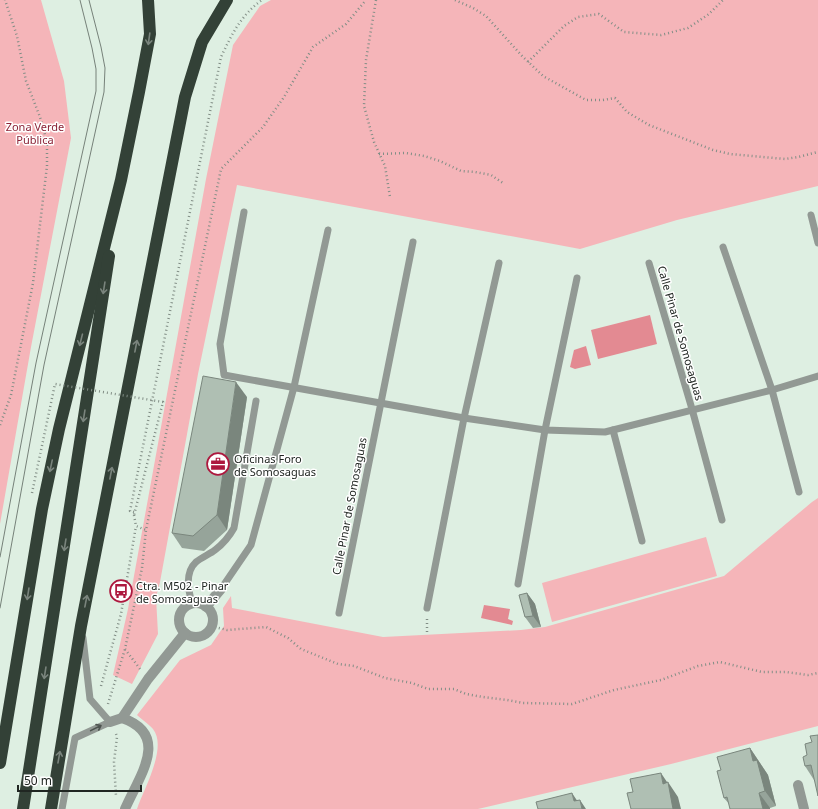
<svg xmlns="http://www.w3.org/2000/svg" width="818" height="809" font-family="'Noto Sans',sans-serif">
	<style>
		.green { fill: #f5b5b9 }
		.water { fill: #e38a92 }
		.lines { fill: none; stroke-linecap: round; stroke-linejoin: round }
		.path { stroke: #828e86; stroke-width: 2.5; stroke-dasharray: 1 3; stroke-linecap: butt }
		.lane { stroke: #929994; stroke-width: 7 }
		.street { stroke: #929994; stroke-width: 10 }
		.highway { stroke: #334137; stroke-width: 12 }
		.tram { stroke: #768179; stroke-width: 1 }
		.path-bridge { stroke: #828e86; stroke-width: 2.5; stroke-dasharray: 1 3; stroke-linecap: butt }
		.wall { fill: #96a49a }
		.shaded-wall { fill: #7a867d }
		.building { fill: #afbfb3; stroke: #7a867d }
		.oneway { stroke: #7a847d }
		.oneway2 { stroke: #4e5450 }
		.labels { text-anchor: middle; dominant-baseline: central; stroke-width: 3; stroke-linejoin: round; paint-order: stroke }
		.park-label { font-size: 11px; fill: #8a2236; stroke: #fff }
		.street-label { font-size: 11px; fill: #202622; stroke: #fff }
		.poi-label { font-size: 11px; fill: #202622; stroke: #fff; text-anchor: start }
	</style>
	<rect width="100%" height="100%" fill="#deefe2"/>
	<g class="green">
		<path d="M 0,0 L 41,0 L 64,81 L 71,138 L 31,347 L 0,524 Z"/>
		<path d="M 271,0 L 818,0 L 818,186 L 677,220 L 580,249 L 237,185 L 198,374 L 160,582 L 156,597 L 158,634 L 132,684 L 113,675 L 128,609 L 206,179 L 233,45 L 260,6 Z"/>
		<path d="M 818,498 L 818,726 L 671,764 L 478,809 L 137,809 C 143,790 168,748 153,729 C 149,724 142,720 137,715 L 180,660 L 211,645 L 224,626 L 223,608 L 231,596 L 232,608 L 383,637 L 521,630 L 545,627 L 724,576 L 812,502 Z"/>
		<path d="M 706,537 L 717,576 L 552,622 L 542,583 Z"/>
	</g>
	<g class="water">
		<path d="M 650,315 L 657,344 L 598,359 L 591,330 Z"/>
		<path d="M 586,346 L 591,365 L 575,369 L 570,367 L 574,350 Z"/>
		<path d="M 484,605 L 510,609 L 508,619 L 513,621 L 512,625 L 481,618 Z"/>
	</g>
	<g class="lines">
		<g class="path">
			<path d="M 376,0 L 366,60 L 364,106 L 374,142 L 385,166 L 390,197"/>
			<path d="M 455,0 L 473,8 L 486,16 L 523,57 L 543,76 L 586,100 L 603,100 L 615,98 L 627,112 L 649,125 L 713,150 L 730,154 L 785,159 L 798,157 L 818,152"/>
			<path d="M 528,62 L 564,26 L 578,17 L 599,14 L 624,32 L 661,35 L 688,28 L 709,14 L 723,0"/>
			<path d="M 379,154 L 406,153 L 424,156 L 440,161 L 461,171 L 475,172 L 491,175 L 503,183"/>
			<path d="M 0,425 L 11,395 L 33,283 L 47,166 L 47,142 L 40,117 L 26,81 L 17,36 L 5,0"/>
			<path d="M 134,512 L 130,511 L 221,57 C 232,34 241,15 262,0"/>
			<path d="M 134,515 L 136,526 L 146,530"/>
			<path d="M 211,626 L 227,630 L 266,627 L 288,638 L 301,649 L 338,664 L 354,666 L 385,678 L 412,683 L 428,689 L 454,689 L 466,694 L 483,697 L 507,700 L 523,703 L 572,704 L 614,690 L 661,680 L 698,666 L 720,662 L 762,672 L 786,672 L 808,675 L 818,673"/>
			<path d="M 427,632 L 427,618"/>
			<path d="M 140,669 L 125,649 L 142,568 L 146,530 L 221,169 L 263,127 L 284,97 L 313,47 L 346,24 L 366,0"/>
			<path d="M 101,686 L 121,614 L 136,526"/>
			<path d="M 108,704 L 125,649"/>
			<path d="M 116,734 L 117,737 L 114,762 L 116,796"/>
		</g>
		<g class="lane">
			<path d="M 244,212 L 220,344 L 224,375 L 464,418 L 545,430 L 605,432 L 772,390 L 818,376"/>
			<path d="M 811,215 L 818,243"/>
			<path d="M 723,247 L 772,390 L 799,492"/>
			<path d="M 649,263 L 692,409 L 722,520"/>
			<path d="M 613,430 L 642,541"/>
			<path d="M 518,584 L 545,430 L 577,278"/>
			<path d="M 221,589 L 251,545 L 294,387 L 328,230"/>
			<path d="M 192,603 C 188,590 185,572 196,562 C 202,557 210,554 215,550 C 223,544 229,537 234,528 L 256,401"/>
			<path d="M 427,608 L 464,418 L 499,263"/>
			<path d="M 339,613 L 413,242"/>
			<path d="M 62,809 L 75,738 L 110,722 L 90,699 L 83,638"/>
		</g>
		<g class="street">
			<circle cx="196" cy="620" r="17"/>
			<path d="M 206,607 L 221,589"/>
			<path d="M 110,722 L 122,718"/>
			<path d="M 798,785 L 804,809"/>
			<path d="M 125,809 C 138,778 172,735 122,718 L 148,679 L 185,633"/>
		</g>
		<g class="highway">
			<path d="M 0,763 L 42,509 L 59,429 L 121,180 L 139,92 L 150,34 L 148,0"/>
			<path d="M 23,809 L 109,256"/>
			<path d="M 51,809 L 81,626 L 185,97 L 202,42 L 227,0"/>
		</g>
		<g class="tram">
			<path d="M 0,557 L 36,363 L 96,91 L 96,69 L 92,48 L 80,0"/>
			<path d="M 0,608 L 44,365 L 104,92 L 105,68 L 101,47 L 89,0"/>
		</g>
		<path class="path-bridge" d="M 32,493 L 55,384 L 163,402 L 134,515"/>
	</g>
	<g class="wall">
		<path d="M 247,397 L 227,530 L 204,551 L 182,548 L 172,533 Z"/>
		<path d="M 527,593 L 535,604 L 541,627 L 533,628 L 525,617 Z"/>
		<path d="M 812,742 L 814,780 L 805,766 L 807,755 Z"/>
		<path d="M 750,748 L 768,775 L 776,806 L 770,808 L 730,805 L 724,798 L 721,770 Z"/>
	</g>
	<g class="shaded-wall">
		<path d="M 236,382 L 247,397 L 227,530 L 217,515 Z"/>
		<path d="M 527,593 L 535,604 L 541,627 L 533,616 Z"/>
		<path d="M 750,748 L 768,775 L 776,806 L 765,791 L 753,761 Z"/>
		<path d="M 661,773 L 669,785 L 668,782 L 678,797 L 681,809 L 673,809 L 663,784 Z"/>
		<path d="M 572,793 L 582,808 L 580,800 L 586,809 L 579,809 L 574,801 Z"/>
		<path d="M 759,793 L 770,808 L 770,809 L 763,809 Z"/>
	</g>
	<g class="building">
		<path d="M 203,376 L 236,382 L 217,515 L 193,536 L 172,533 Z"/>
		<path d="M 527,593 L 533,616 L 525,617 L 519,595 Z"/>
		<path d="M 818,735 L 818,796 L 811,765 L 805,766 L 803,757 L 807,755 L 805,744 L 812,742 L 810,736 Z"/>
		<path d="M 750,748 L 753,761 L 757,760 L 765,791 L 759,793 L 763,809 L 730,809 L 727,797 L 724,798 L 717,771 L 721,770 L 717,757 Z"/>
		<path d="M 661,773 L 663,784 L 668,782 L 673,809 L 631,809 L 627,793 L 633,792 L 630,779 Z"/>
		<path d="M 572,793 L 574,801 L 580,800 L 582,809 L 538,809 L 536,802 Z"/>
	</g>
	<defs><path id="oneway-shaft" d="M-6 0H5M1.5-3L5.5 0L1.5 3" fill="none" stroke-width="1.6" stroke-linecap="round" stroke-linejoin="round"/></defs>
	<g class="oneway">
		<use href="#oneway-shaft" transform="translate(149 39) rotate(98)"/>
		<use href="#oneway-shaft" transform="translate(104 288) rotate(99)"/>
		<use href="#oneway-shaft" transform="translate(81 340) rotate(104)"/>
		<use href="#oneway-shaft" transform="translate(136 346) rotate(-79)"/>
		<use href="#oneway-shaft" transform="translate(84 416) rotate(99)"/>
		<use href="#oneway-shaft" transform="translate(51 466) rotate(102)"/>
		<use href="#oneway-shaft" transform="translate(111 473) rotate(-79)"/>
		<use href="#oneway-shaft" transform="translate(65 545) rotate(99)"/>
		<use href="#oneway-shaft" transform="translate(28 594) rotate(99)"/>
		<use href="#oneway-shaft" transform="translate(86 601) rotate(-79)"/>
		<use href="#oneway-shaft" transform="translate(45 673) rotate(99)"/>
		<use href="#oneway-shaft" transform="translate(59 757) rotate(-80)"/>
	</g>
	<use class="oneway2" href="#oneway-shaft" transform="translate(96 728) rotate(-26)"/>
	<defs>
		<g id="office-ring" transform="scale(1.15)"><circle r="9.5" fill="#fff" stroke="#ad183e" stroke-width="1.5"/><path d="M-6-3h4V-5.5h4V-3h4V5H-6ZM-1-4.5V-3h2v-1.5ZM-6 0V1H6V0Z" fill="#ad183e"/></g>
		<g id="bus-ring" transform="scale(1.15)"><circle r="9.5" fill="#fff" stroke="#ad183e" stroke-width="1.5"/><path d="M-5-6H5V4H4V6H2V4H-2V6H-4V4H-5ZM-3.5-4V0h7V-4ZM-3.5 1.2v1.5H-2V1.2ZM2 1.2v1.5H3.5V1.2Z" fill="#ad183e"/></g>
	</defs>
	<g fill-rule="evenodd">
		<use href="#office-ring" x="218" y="464"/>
		<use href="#bus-ring" x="121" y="591"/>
	</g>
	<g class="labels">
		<g class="park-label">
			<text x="35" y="126">Zona Verde<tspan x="35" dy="13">Pública</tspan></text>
		</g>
		<g class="street-label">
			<text transform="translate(681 333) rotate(74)">Calle Pinar de Somosaguas</text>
			<text transform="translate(349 506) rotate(-79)">Calle Pinar de Somosaguas</text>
		</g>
		<g class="poi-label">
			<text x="234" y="458">Oficinas Foro<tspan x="234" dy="13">de Somosaguas</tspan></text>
			<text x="136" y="585">Ctra. M502 - Pinar<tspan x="136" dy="13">de Somosaguas</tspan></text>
		</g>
	</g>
	<path d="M18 785v6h123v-6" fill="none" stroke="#202622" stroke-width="2"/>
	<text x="24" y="785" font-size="12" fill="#202622" stroke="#ffffff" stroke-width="3" paint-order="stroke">50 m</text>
</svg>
